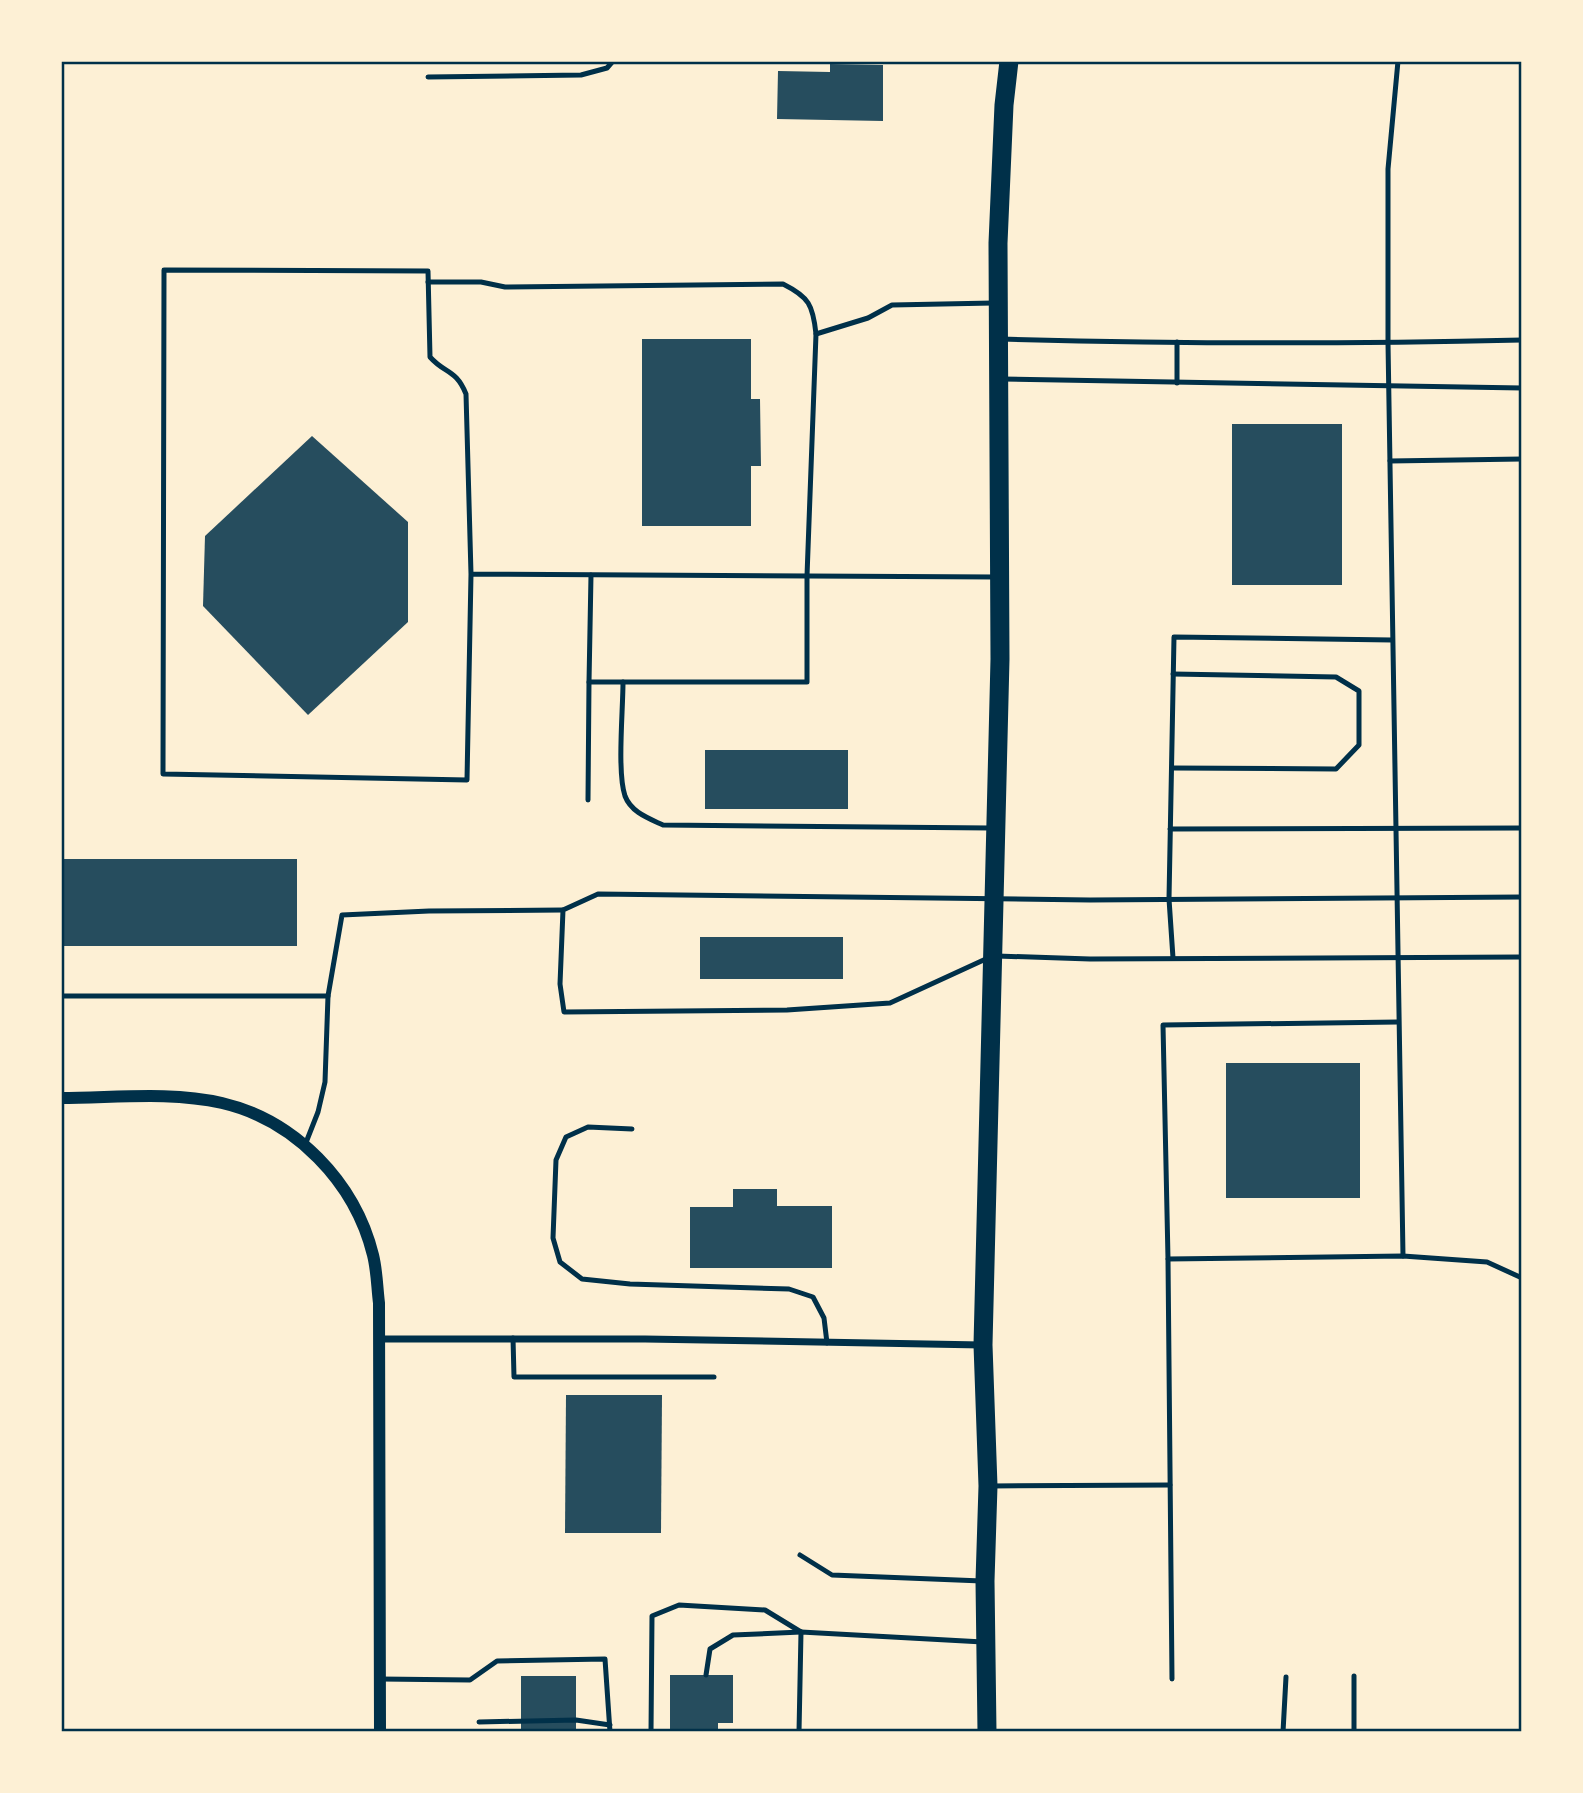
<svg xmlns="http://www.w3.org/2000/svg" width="1583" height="1793" font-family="'Sofia Sans Condensed',sans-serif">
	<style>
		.building { fill: #264d5e }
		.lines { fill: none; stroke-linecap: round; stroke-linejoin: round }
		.service { stroke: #003049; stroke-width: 5 }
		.minor { stroke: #003049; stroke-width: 7 }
		.tertiary { stroke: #003049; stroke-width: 12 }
		.trunk { stroke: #003049; stroke-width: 19 }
		.neatline { fill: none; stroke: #003049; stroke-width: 2.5 }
	</style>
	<rect width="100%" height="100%" fill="#fdf0d5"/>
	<g class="building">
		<path d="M 830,64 L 883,65 L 883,121 L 777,119 L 778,71 L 830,72 Z"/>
		<path d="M 642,339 L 751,339 L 751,399 L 760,399 L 761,466 L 751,466 L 751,526 L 642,526 Z"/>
		<rect x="1232" y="424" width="110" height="161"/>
		<path d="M 312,436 L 408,522 L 408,622 L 308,715 L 203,606 L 205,536 Z"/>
		<rect x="705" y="750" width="143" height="59"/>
		<rect x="61" y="859" width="236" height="87"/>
		<rect x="700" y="937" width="143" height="42"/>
		<rect x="1226" y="1063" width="134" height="135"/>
		<path d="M 733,1189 L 777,1189 L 777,1206 L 832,1206 L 832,1268 L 690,1268 L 690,1207 L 733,1207 Z"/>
		<path d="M 566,1395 L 662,1395 L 661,1533 L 565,1533 Z"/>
		<path d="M 670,1675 L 733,1675 L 733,1723 L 718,1723 L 718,1732 L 670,1732 Z"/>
		<rect x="521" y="1676" width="55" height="56"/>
	</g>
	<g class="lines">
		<g class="service">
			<path d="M 1398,61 L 1388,169 L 1388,343 L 1403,1256"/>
			<path d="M 428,77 L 581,75 L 607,68 L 613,61"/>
			<path d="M 428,282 L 481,282 L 505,287 L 783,284 C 809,297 813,305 816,334 L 807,576 L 807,682 L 589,682 L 591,575"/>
			<path d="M 816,334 L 868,318 L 892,305 L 993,303"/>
			<path d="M 1001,339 C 1175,344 1348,344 1522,340"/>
			<path d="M 1177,342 L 1177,383"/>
			<path d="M 1002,379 L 1522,388"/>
			<path d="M 1390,461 L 1522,459"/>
			<path d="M 471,574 L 466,394 C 456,369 445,374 430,357 L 428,271 L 164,270 L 163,774 L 467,780 L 471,574 L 996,577"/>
			<path d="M 623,682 C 623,711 617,772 625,796 C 631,812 648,818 663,825 L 990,828"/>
			<path d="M 1172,768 L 1336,769 L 1359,745 L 1359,691 L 1336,677 L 1173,674"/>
			<path d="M 588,800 L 589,682"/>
			<path d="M 1170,829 L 1522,828"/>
			<path d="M 997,956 L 1090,959 L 1522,957"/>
			<path d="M 988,958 L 890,1003 L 787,1010 L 564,1012 L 560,984 L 563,910 L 598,894 L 1090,900 L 1522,897"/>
			<path d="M 1173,958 L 1169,899 L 1174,637 L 1392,640"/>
			<path d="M 61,996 L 328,996"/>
			<path d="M 632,1129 L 588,1127 L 566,1137 L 556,1160 L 553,1238 L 560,1262 L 582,1279 L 630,1284 L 789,1289 L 813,1297 L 824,1318 L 827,1343"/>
			<path d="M 305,1145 L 318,1112 L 325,1082 L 328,996 L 342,915 L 429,911 L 563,910"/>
			<path d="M 1168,1259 L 1403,1256 L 1487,1262 L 1522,1278"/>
			<path d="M 513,1338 L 514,1377 L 714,1377"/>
			<path d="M 991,1486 L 1170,1485"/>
			<path d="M 800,1555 L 832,1575 L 982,1581"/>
			<path d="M 706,1675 L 710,1649 L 733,1635 L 801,1632"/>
			<path d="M 1354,1676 L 1354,1732"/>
			<path d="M 380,1679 L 470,1680 L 497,1661 L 605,1659 L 610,1732"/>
			<path d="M 1172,1679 L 1168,1259 L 1163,1025 L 1398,1022"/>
			<path d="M 479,1722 L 576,1720 L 610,1725"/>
			<path d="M 651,1732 L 652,1616 L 679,1605 L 765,1610 L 801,1632"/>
			<path d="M 799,1732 L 801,1632 L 983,1642"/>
			<path d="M 1283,1732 L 1286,1677"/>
		</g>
		<path class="minor" d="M 379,1339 L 645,1339 L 982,1345"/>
		<path class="tertiary" d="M 61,1098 C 114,1098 170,1091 222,1103 C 295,1120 355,1182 373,1255 C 377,1271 377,1287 379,1303 L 380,1732"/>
		<path class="trunk" d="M 987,1732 L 985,1581 L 988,1486 L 983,1345 L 1000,659 L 998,243 L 1004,105 L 1009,61"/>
	</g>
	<rect width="1583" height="1793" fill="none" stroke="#fdf0d5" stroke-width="126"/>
	<rect x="63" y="63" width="1457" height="1667" class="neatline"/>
</svg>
